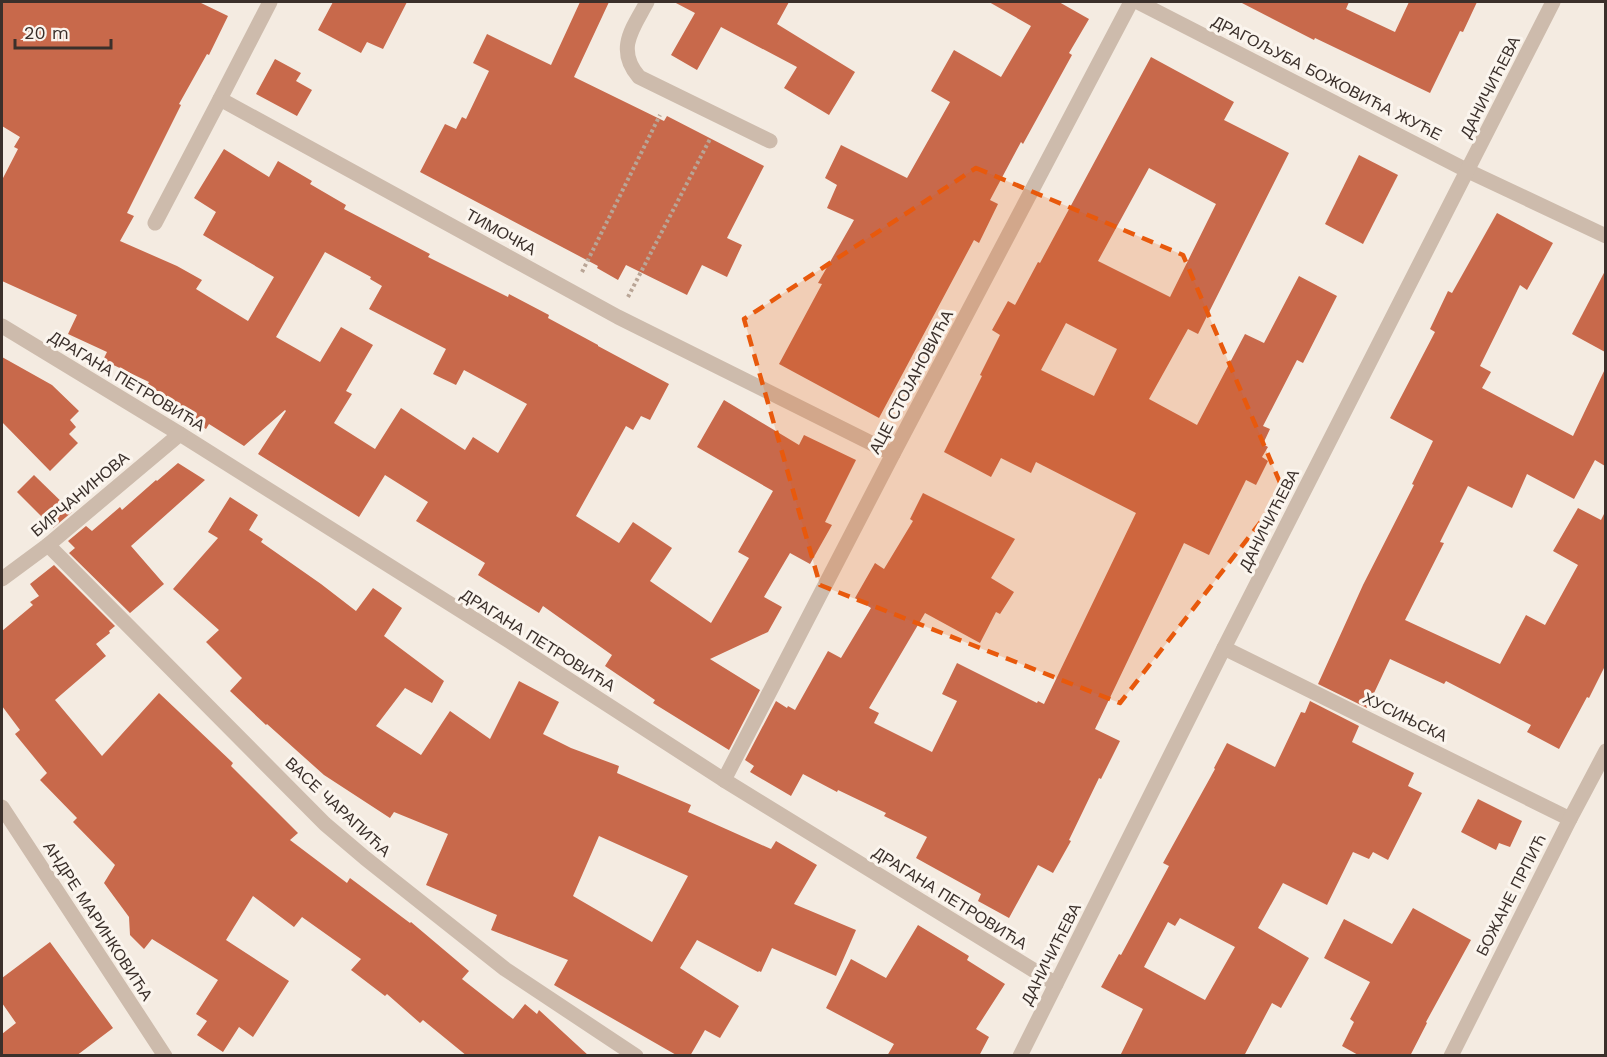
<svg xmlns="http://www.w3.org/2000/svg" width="1607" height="1057" font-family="'Work Sans',sans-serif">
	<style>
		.building { fill: #c8694b; fill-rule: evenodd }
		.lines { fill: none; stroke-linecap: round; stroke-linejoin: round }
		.path { stroke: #b9a596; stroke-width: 4; stroke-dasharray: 3 3; stroke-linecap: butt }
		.minor { stroke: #cdbbac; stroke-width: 15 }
		.marked { fill: #e8590c; fill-opacity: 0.2; stroke: #e8590c; stroke-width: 4.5; stroke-dasharray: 12 8; stroke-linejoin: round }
		.labels { text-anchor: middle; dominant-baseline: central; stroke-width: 6; stroke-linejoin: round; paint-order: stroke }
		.street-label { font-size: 16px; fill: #3b302b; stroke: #fbf5ee }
	</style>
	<rect width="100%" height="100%" fill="#f4ebe1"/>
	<g class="building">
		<path d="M 2,2 L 199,2 L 228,16 L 209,55 L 207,54 L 179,104 L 181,105 L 127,213 L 134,216 L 120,241 L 177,266 L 202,280 L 196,289 L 248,321 L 274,277 L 203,235 L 216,212 L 194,198 L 224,149 L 269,177 L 278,161 L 312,181 L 310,184 L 346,205 L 344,209 L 430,254 L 428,257 L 508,297 L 509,294 L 549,315 L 548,318 L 598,345 L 598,346 L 669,384 L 650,420 L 641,416 L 633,430 L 626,426 L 576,516 L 619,543 L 633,522 L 672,548 L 650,581 L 711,623 L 749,558 L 738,552 L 773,491 L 697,447 L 724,400 L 799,445 L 804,435 L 856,460 L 825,522 L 832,525 L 810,564 L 790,553 L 764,597 L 782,607 L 768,632 L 710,659 L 760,690 L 729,750 L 653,703 L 655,700 L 605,666 L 612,655 L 543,606 L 539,613 L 478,575 L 485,563 L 416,521 L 428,502 L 385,475 L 359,517 L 258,454 L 286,411 L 285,410 L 244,446 L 209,424 L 206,429 L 168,406 L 171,402 L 146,387 L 149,382 L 103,360 L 107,352 L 68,334 L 77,315 L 2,281 L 2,180 L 18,149 L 14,147 L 20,137 L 2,126 ZM 325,252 L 371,277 L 370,279 L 382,286 L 369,309 L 446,349 L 433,374 L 456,385 L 464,370 L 527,404 L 498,453 L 473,437 L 465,450 L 401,408 L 375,449 L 334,423 L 352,394 L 346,391 L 373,345 L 341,327 L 320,362 L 276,337 Z"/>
		<path d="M 333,2 L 407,2 L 383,49 L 367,42 L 361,53 L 318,30 Z"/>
		<path d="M 580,2 L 609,2 L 574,77 L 664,121 L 667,116 L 764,166 L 727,238 L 742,245 L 727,277 L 702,265 L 687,295 L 626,265 L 618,280 L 597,268 L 598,266 L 420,172 L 445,124 L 456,129 L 462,117 L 466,119 L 489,71 L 473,63 L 487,34 L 551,65 Z"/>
		<path d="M 674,2 L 789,2 L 777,24 L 855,72 L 829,115 L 784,88 L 797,67 L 721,27 L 697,70 L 671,55 L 695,13 Z"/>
		<path d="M 989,2 L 1059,2 L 1089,19 L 1069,53 L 1072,55 L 1023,144 L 1021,142 L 990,200 L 998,204 L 979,243 L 974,240 L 879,418 L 779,364 L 822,284 L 818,283 L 854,220 L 827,208 L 837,185 L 825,178 L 841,145 L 907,178 L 950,102 L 931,91 L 954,50 L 1001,77 L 1031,26 Z"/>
		<path d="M 1240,2 L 1349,2 L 1346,9 L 1395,32 L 1409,2 L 1477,2 L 1463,32 L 1460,31 L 1430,93 L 1315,38 L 1314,40 Z"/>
		<path d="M 1151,57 L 1234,102 L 1224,120 L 1289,153 L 1198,334 L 1188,329 L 1149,399 L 1197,425 L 1245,334 L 1264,343 L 1299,276 L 1337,296 L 1303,363 L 1297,360 L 1263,426 L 1270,429 L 1263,444 L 1268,447 L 1262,457 L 1268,461 L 1256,485 L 1246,480 L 1209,555 L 1184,543 L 1095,729 L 1120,741 L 1101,779 L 1099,778 L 1069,840 L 1071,841 L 1053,873 L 1038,865 L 1009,918 L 978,901 L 981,894 L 916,858 L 927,837 L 884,816 L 886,813 L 838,790 L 837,792 L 803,774 L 791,796 L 750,772 L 754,766 L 745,760 L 776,701 L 787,708 L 788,706 L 795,710 L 828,651 L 841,658 L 871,608 L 855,598 L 875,563 L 884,569 L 913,521 L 910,519 L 923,493 L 1015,539 L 991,578 L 1014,592 L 1000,614 L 996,612 L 980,643 L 925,613 L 869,708 L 879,713 L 874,723 L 932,752 L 957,701 L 942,694 L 957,663 L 1037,703 L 1038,701 L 1044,704 L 1136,513 L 1036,462 L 1031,473 L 1001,458 L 991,477 L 944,452 L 982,376 L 980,375 L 1000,335 L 992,330 L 1008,301 L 1015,305 L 1038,262 L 1040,263 ZM 1149,168 L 1216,204 L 1170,297 L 1098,261 ZM 1066,323 L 1117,349 L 1094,396 L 1041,370 Z"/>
		<path d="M 275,59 L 301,73 L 296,81 L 312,90 L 297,116 L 256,94 Z"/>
		<path d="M 1359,155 L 1398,175 L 1363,244 L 1325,224 Z"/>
		<path d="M 1497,213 L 1553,243 L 1527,290 L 1520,285 L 1480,366 L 1491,372 L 1482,388 L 1573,436 L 1605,369 L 1605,466 L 1595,460 L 1574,499 L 1527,474 L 1512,508 L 1468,486 L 1440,542 L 1444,543 L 1405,620 L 1500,664 L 1526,615 L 1545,625 L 1578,565 L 1553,551 L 1578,508 L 1601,520 L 1605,512 L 1605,666 L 1589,698 L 1587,697 L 1559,749 L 1527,732 L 1531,725 L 1446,681 L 1444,684 L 1390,659 L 1367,708 L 1318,684 L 1363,585 L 1414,485 L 1412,484 L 1433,441 L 1390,418 L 1435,332 L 1430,329 L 1448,291 L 1452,293 Z"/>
		<path d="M 1605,271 L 1605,352 L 1572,334 Z"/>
		<path d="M 2,357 L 52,385 L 79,411 L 70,420 L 76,427 L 69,434 L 78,443 L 50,471 L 2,422 Z"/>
		<path d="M 178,463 L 205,480 L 131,546 L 164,584 L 130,613 L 69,553 L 75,548 L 68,541 L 86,526 L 92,531 L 120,507 L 122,510 L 156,480 L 157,481 Z"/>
		<path d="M 34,475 L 72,512 L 53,528 L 17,492 Z"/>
		<path d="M 230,497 L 258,515 L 249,530 L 263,539 L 261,542 L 321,584 L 356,611 L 373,588 L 402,608 L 384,636 L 444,681 L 432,703 L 405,688 L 376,726 L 421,755 L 450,711 L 490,739 L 519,681 L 559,702 L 543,734 L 571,748 L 619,766 L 617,773 L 691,805 L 688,812 L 771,849 L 776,841 L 817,865 L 794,904 L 856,930 L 836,976 L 772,948 L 761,972 L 759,971 L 758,972 L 697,940 L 680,968 L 739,1006 L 720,1038 L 705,1030 L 690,1056 L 678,1056 L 554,985 L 568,960 L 491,930 L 497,915 L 426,885 L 448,834 L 394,812 L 390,818 L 324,775 L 267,724 L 266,725 L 230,691 L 242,678 L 206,642 L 219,630 L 173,589 L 218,538 L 208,532 ZM 599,836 L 688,876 L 652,942 L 573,896 Z"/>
		<path d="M 54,565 L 115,626 L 109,631 L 110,633 L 96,644 L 106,656 L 55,700 L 102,756 L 159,693 L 233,763 L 231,766 L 298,833 L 290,840 L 347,883 L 350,878 L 410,923 L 411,922 L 469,971 L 462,979 L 513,1019 L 525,1004 L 537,1014 L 539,1010 L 589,1056 L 467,1056 L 423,1020 L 420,1023 L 387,994 L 385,996 L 351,970 L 361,959 L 302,917 L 294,927 L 253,896 L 226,940 L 289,981 L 253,1037 L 239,1027 L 223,1052 L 197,1035 L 207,1021 L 196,1014 L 218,980 L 152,939 L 144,949 L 130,935 L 129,917 L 104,883 L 115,865 L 73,822 L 77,818 L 40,780 L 47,773 L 15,734 L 20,730 L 2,706 L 2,631 L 33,605 L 30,602 L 39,596 L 30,584 Z"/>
		<path d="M 1310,701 L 1359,726 L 1352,742 L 1414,773 L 1408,786 L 1422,793 L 1388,860 L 1373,852 L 1369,859 L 1353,852 L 1327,905 L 1283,883 L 1258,928 L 1309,958 L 1281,1008 L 1272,1003 L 1244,1056 L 1120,1056 L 1143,1009 L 1101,987 L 1119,954 L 1121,955 L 1169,866 L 1163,863 L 1215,769 L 1214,768 L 1227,743 L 1275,767 L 1301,712 L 1305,713 ZM 1180,918 L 1235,947 L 1205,1000 L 1144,967 L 1168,922 L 1175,926 Z"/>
		<path d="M 1478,799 L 1522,821 L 1510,847 L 1499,843 L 1496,850 L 1461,832 Z"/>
		<path d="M 1413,908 L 1471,940 L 1426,1022 L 1427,1023 L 1410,1056 L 1360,1056 L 1342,1046 L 1354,1022 L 1350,1019 L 1370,982 L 1324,958 L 1344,919 L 1392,944 Z"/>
		<path d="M 918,925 L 969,956 L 967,960 L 1005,984 L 976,1029 L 989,1037 L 979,1056 L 887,1056 L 894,1044 L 826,1008 L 851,959 L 886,978 Z"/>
		<path d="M 50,942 L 113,1028 L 76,1056 L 2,1056 L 2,1034 L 16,1023 L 2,1003 L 2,978 Z"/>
	</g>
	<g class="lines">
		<g class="path">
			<path d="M 582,272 L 660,115"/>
			<path d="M 628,297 L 710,139"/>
		</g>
		<g class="minor">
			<path d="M 647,2 C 633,28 615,49 639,77 L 770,141"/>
			<path d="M 1138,2 L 1468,171 L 1606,236"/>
			<path d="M 220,99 L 270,2"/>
			<path d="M 155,223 L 220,99 L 618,317 L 893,454"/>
			<path d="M 2,326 L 180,434 L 509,641 L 724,780 L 1056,984"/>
			<path d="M 48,545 L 325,824 L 365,858 L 505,969 L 636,1056"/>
			<path d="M 2,579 L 48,545 L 180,434"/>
			<path d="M 1224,648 L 1570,819"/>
			<path d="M 724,780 L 893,454 L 1131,2"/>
			<path d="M 2,807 L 165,1056"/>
			<path d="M 1020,1056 L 1224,648 L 1553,2"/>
			<path d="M 1451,1056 L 1570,819 L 1606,751"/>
		</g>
	</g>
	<path class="marked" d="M 976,168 L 1183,255 L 1284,492 L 1120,703 L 820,585 L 744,319 Z"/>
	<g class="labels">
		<g class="street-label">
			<text transform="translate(1327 78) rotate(27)">ДРАГОЉУБА БОЖОВИЋА ЖУЋЕ</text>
			<text transform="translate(1490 87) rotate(-63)">ДАНИЧИЋЕВА</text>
			<text transform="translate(501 232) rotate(29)">ТИМОЧКА</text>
			<text transform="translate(127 381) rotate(31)">ДРАГАНА ПЕТРОВИЋА</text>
			<text transform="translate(911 382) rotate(-62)">АЦЕ СТОЈАНОВИЋА</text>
			<text transform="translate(80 494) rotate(-40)">БИРЧАНИНОВА</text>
			<text transform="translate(1269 520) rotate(-63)">ДАНИЧИЋЕВА</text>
			<text transform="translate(538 640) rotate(32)">ДРАГАНА ПЕТРОВИЋА</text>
			<text transform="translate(1405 717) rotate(26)">ХУСИЊСКА</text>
			<text transform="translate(338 807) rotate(43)">ВАСЕ ЧАРАПИЋА</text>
			<text transform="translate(1511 895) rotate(-63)">БОЖАНЕ ПРПИЋ</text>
			<text transform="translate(950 898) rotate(32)">ДРАГАНА ПЕТРОВИЋА</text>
			<text transform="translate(98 921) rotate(57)">АНДРЕ МАРИНКОВИЋА</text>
			<text transform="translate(1051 954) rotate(-63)">ДАНИЧИЋЕВА</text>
		</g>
	</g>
	<rect width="1607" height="1057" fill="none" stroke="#3b302b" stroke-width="6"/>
	<path d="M15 39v9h96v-9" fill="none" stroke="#3b302b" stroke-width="3"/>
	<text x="24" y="39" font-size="18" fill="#3b302b" stroke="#fbf5ee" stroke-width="4.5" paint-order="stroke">20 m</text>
</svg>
